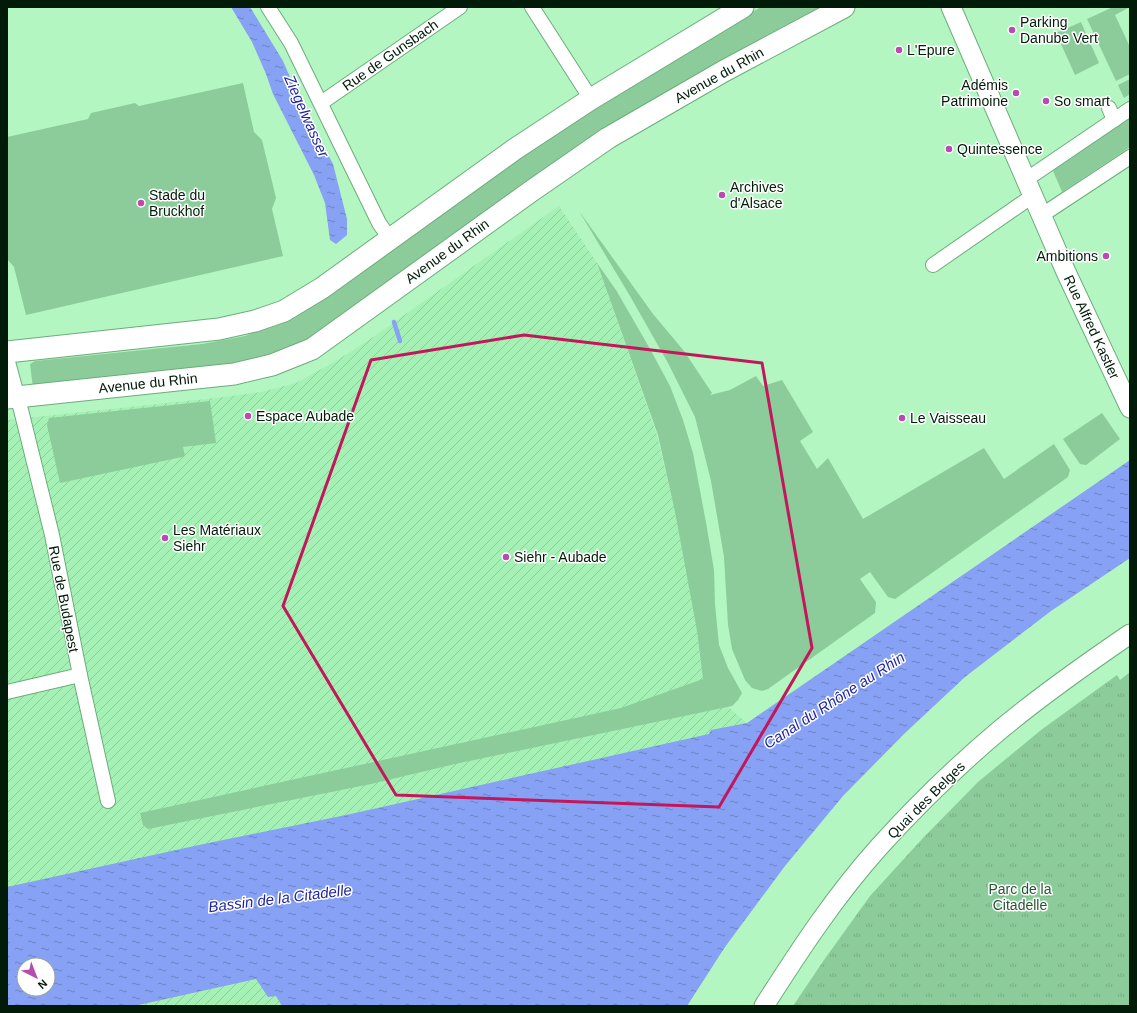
<svg xmlns="http://www.w3.org/2000/svg" width="1137" height="1013" font-family="Helvetica,sans-serif">
	<style>
		.industrial { fill: url(#industrial-furrows); fill-rule: evenodd }
		.green { fill: #8ccc9a }
		.park { fill: url(#park-tufts) }
		.water { fill: url(#water-ripples); fill-rule: evenodd }
		.lines { fill: none; stroke-linecap: round; stroke-linejoin: round }
		.stream { stroke: #87a1f5; stroke-width: 4.5 }
		.street-casing { stroke: #6cad7b; stroke-width: 16 }
		.secondary-casing { stroke: #6cad7b; stroke-width: 21 }
		.primary-casing { stroke: #6cad7b; stroke-width: 23 }
		.street { stroke: #fff; stroke-width: 14 }
		.secondary { stroke: #fff; stroke-width: 19 }
		.primary { stroke: #fff; stroke-width: 21 }
		.marked { fill: none; stroke: #c2185b; stroke-width: 3; stroke-linejoin: round }
		.poi-dot { fill: #b64cae; stroke: #fff; stroke-width: 1.5 }
		.labels { text-anchor: middle; dominant-baseline: central; stroke-width: 3; stroke-linejoin: round; paint-order: stroke }
		.poi-label { font-size: 14px; fill: #011b08; stroke: #fff; text-anchor: start }
		.street-label { font-size: 14px; fill: #011b08; stroke: #fff }
		.park-label { font-size: 14px; fill: #265432; stroke: #fff }
		.water-label { font-size: 15px; font-style: italic; fill: #2126a0; stroke: #fff }
	</style>
	<defs>
		<pattern id="industrial-furrows" width="10" height="10" patternUnits="userSpaceOnUse"><rect width="10" height="10" fill="#a5f0b5"/><path d="M-1 1l2-2M0 10L10 0M9 11l2-2" fill="none" stroke="#8ccd9a"/></pattern>
		<pattern id="park-tufts" width="24" height="20" patternUnits="userSpaceOnUse"><rect width="24" height="20" fill="#8ccc9a"/><path d="M3 7l-1-3M5 7V3M7 7l1-3M15 17l-1-3M17 17v-4M19 17l1-3" fill="none" stroke="#77af83"/></pattern>
		<pattern id="water-ripples" width="26" height="14" patternUnits="userSpaceOnUse"><rect width="26" height="14" fill="#87a1f5"/><path d="M2 4q2-2 4 0t4 0M15 11q2-2 4 0t4 0" fill="none" stroke="#6c82c4"/></pattern>
	</defs>
	<rect width="100%" height="100%" fill="#b3f6c1"/>
	<path class="industrial" d="M 559,206 L 597,263 L 657,435 L 675,512 L 697,631 L 704,687 L 747,723 L 459,1006 L 7,1006 L 7,420 L 215,398 L 261,392 L 296,383 L 336,361 L 369,340 ZM 24,965 L 48,965 L 48,989 L 24,989 Z"/>
	<g class="green">
		<path d="M 761,7 L 821,7 L 750,45 L 670,92 L 301,345 L 233,367 L 33,388 L 30,364 L 35,361 L 202,344 L 245,336 L 284,320 L 570,122 L 733,23 Z"/>
		<path d="M 1113,7 L 1130,7 L 1115,15 L 1130,47 L 1130,74 L 1116,81 L 1087,19 Z"/>
		<path d="M 1081,22 L 1099,63 L 1075,75 L 1056,33 Z"/>
		<path d="M 1130,79 L 1130,94 L 1124,98 L 1118,85 Z"/>
		<path d="M 243,83 L 254,132 L 262,140 L 276,198 L 272,209 L 283,256 L 26,315 L 14,267 L 7,259 L 7,137 L 88,119 L 91,113 L 135,103 L 139,106 Z"/>
		<path d="M 1130,115 L 1130,147 L 1062,192 L 1051,166 Z"/>
		<path d="M 579,211 L 653,314 L 684,351 L 712,393 L 710,395 L 730,390 L 756,376 L 763,386 L 782,380 L 813,432 L 800,441 L 817,469 L 828,458 L 863,519 L 984,448 L 1004,479 L 1054,444 L 1070,470 L 1068,477 L 895,599 L 888,597 L 870,572 L 860,579 L 876,602 L 875,613 L 768,689 L 762,691 L 752,688 L 745,680 L 732,649 L 728,625 L 724,557 L 711,481 L 695,417 L 668,363 L 630,296 Z"/>
		<path d="M 597,263 L 616,290 L 649,347 L 670,386 L 683,420 L 693,453 L 707,528 L 714,570 L 715,604 L 719,645 L 728,668 L 742,693 L 738,700 L 732,706 L 455,764 L 371,784 L 148,829 L 143,825 L 140,813 L 621,708 L 703,679 L 697,631 L 675,512 L 658,435 Z"/>
		<path d="M 210,401 L 216,443 L 183,447 L 185,456 L 182,457 L 60,483 L 47,425 L 49,418 Z"/>
		<path d="M 1102,413 L 1120,439 L 1086,465 L 1080,464 L 1063,439 Z"/>
	</g>
	<path class="park" d="M 1130,672 L 1130,1006 L 793,1006 L 824,960 L 870,896 L 923,838 L 978,782 L 1041,730 L 1117,675 L 1120,680 Z"/>
	<g class="water">
		<path d="M 231,7 L 250,7 L 283,61 L 306,114 L 333,164 L 347,219 L 347,235 L 336,244 L 330,240 L 325,203 L 314,175 L 273,94 L 266,74 L 252,42 Z"/>
		<path d="M 1130,460 L 1130,558 L 1051,611 L 965,677 L 904,734 L 843,796 L 785,866 L 725,947 L 687,1006 L 282,1006 L 276,996 L 268,997 L 256,979 L 134,1006 L 7,1006 L 7,887 L 199,845 L 346,815 L 709,734 L 711,730 L 747,723 ZM 24,965 L 48,965 L 48,989 L 24,989 Z"/>
	</g>
	<g class="lines">
		<path class="stream" d="M 394,322 L 400,341"/>
		<g class="street-casing">
			<g id="street">
				<path d="M 268,7 L 291,43 L 379,223 L 390,239"/>
				<path d="M 532,7 L 591,99"/>
				<path d="M 321,103 L 460,7"/>
				<path d="M 1109,108 L 1114,120"/>
				<path d="M 1027,179 L 1130,109"/>
				<path d="M 1042,215 L 1130,157"/>
				<path d="M 933,265 L 1034,195"/>
				<path d="M 7,358 L 21,410 L 52,535 L 80,675 L 108,801"/>
				<path d="M 7,692 L 80,675"/>
			</g>
		</g>
		<g class="secondary-casing">
			<g id="secondary">
				<path d="M 951,7 L 1066,272 L 1130,408"/>
				<path d="M 764,1006 C 799,951 835,896 879,847 C 917,805 958,765 1001,729 C 1042,695 1086,664 1130,634"/>
			</g>
		</g>
		<g class="primary-casing">
			<g id="primary">
				<path d="M 7,352 L 219,329 L 255,321 L 284,311 L 322,288 L 515,149 L 591,99 L 743,7"/>
				<path d="M 7,398 L 234,374 L 272,365 L 312,349 L 530,192 L 608,138 L 724,71 L 844,7"/>
			</g>
		</g>
		<use href="#street" class="street"/>
		<use href="#secondary" class="secondary"/>
		<use href="#primary" class="primary"/>
	</g>
	<path class="marked" d="M 524,335 L 762,363 L 812,648 L 719,807 L 396,795 L 283,606 L 371,360 Z"/>
	<g class="poi-dot">
		<circle cx="1012" cy="30" r="4"/>
		<circle cx="899" cy="50" r="4"/>
		<circle cx="1016" cy="93" r="4"/>
		<circle cx="1046" cy="101" r="4"/>
		<circle cx="949" cy="149" r="4"/>
		<circle cx="722" cy="195" r="4"/>
		<circle cx="141" cy="203" r="4"/>
		<circle cx="1106" cy="256" r="4"/>
		<circle cx="248" cy="416" r="4"/>
		<circle cx="902" cy="418" r="4"/>
		<circle cx="165" cy="538" r="4"/>
		<circle cx="506" cy="557" r="4"/>
	</g>
	<g class="labels">
		<g class="poi-label">
			<text x="1020" y="22">Parking<tspan x="1020" dy="16">Danube Vert</tspan></text>
			<text x="907" y="50">L'Epure</text>
			<text x="1008" y="85" text-anchor="end">Adémis<tspan x="1008" dy="16">Patrimoine</tspan></text>
			<text x="1054" y="101">So smart</text>
			<text x="957" y="149">Quintessence</text>
			<text x="730" y="187">Archives<tspan x="730" dy="16">d'Alsace</tspan></text>
			<text x="149" y="195">Stade du<tspan x="149" dy="16">Bruckhof</tspan></text>
			<text x="1098" y="256" text-anchor="end">Ambitions</text>
			<text x="256" y="416">Espace Aubade</text>
			<text x="910" y="418">Le Vaisseau</text>
			<text x="173" y="530">Les Matériaux<tspan x="173" dy="16">Siehr</tspan></text>
			<text x="514" y="557">Siehr - Aubade</text>
		</g>
		<g class="street-label">
			<text transform="translate(390 55) rotate(-35)">Rue de Gunsbach</text>
			<text transform="translate(719 75) rotate(-29)">Avenue du Rhin</text>
			<text transform="translate(447 251) rotate(-36)">Avenue du Rhin</text>
			<text transform="translate(1092 327) rotate(65)">Rue Alfred Kastler</text>
			<text transform="translate(148 383) rotate(-6)">Avenue du Rhin</text>
			<text transform="translate(64 599) rotate(79)">Rue de Budapest</text>
			<text transform="translate(926 800) rotate(-45)">Quai des Belges</text>
		</g>
		<g class="park-label">
			<text x="1020" y="889">Parc de la<tspan x="1020" dy="16">Citadelle</tspan></text>
		</g>
		<g class="water-label">
			<text transform="translate(307 116) rotate(66)">Ziegelwasser</text>
			<text transform="translate(834 700) rotate(-33)">Canal du Rhône au Rhin</text>
			<text transform="translate(280 898) rotate(-7)">Bassin de la Citadelle</text>
		</g>
	</g>
	<rect width="1137" height="1013" fill="none" stroke="#011b08" stroke-width="16"/>
	<g transform="translate(36 977) rotate(138)"><circle r="19" fill="#ffffff" stroke="#99a49c"/>
	<path d="M0-3L7 15L0 10L-7 15Z" fill="#b64cae"/>
	<text y="-6" font-size="11" font-weight="bold" text-anchor="middle" fill="#011b08">N</text>
	</g>
</svg>
